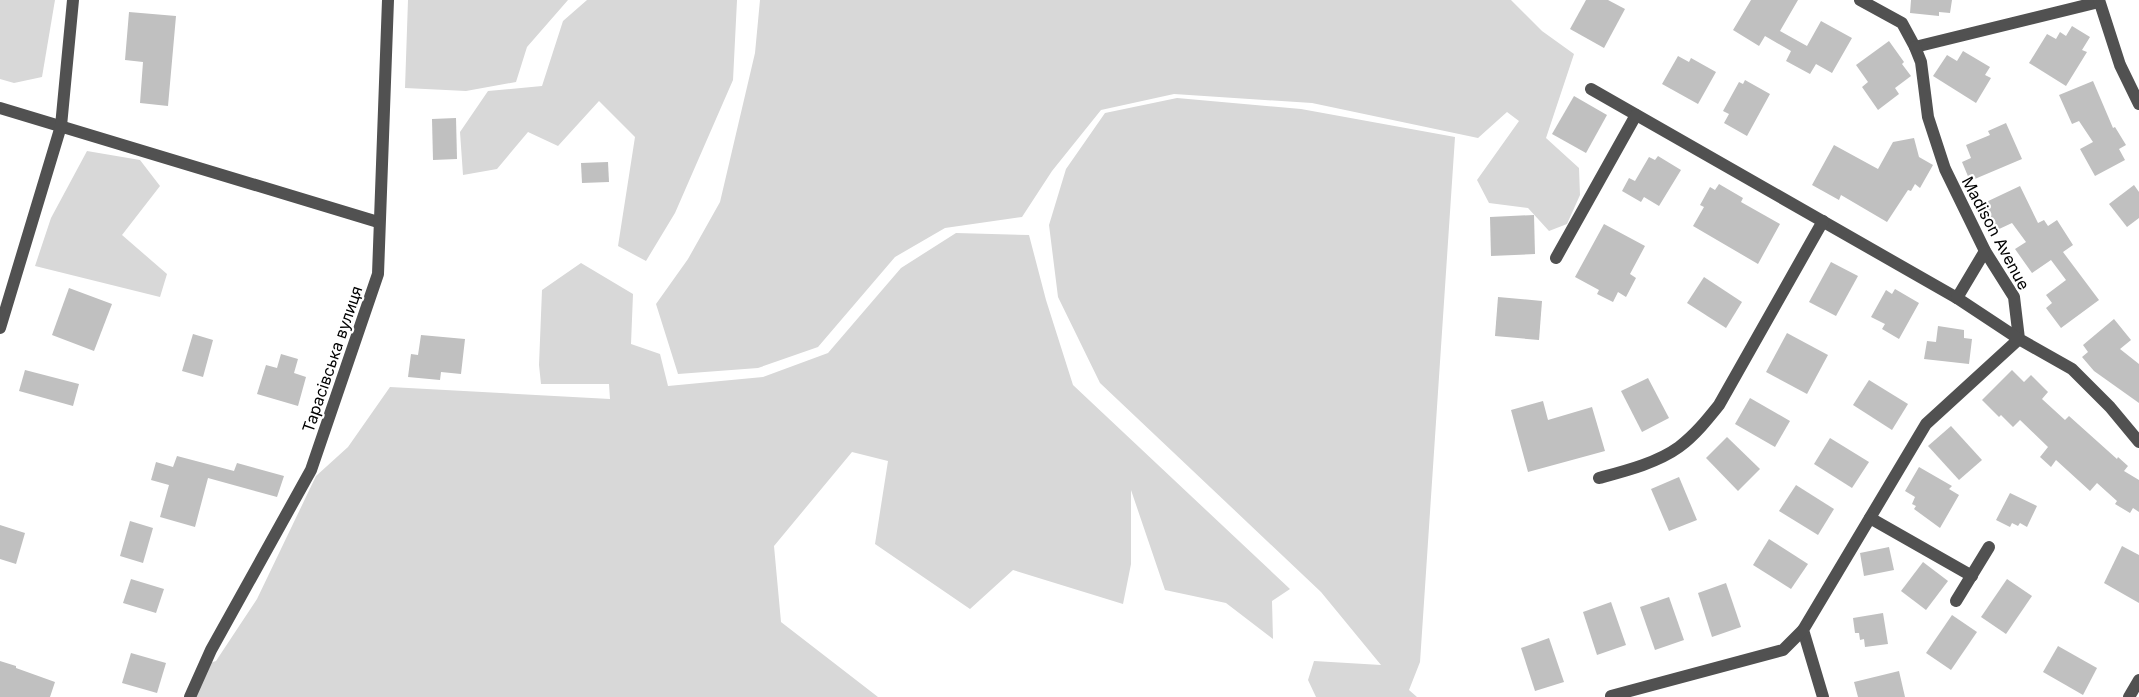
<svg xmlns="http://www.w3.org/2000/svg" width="2139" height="697" font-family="Inter,sans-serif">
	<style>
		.green { fill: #d8d8d8 }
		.building { fill: #c0c0c0 }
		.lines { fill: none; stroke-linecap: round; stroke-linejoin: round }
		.minor { stroke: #515151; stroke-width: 12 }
		.labels { text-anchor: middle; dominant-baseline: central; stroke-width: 4.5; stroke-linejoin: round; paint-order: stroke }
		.street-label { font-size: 16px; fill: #000; stroke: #fff }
	</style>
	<rect width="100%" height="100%" fill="#fff"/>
	<g class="green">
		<path d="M 0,0 L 55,0 L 42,77 L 14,83 L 0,79 Z"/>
		<path d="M 408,0 L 568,0 L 527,47 L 516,82 L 466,91 L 405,88 Z"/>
		<path d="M 587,0 L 737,0 L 733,80 L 675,213 L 646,261 L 618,246 L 635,137 L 599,101 L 558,146 L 528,132 L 497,169 L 463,175 L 460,132 L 488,91 L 542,86 L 563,21 Z"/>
		<path d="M 760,0 L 1511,0 L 1542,31 L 1574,54 L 1546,138 L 1579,168 L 1580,195 L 1567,224 L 1549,231 L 1528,208 L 1489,203 L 1477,180 L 1519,121 L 1507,112 L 1478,138 L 1312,103 L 1174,94 L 1101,110 L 1052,171 L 1022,217 L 945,228 L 895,257 L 818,347 L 758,368 L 678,374 L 656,304 L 688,259 L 720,202 L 755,53 Z"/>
		<path d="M 1177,98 L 1301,109 L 1455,137 L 1420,662 L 1409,690 L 1417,697 L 1316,697 L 1308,680 L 1314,661 L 1381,665 L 1321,592 L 1100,383 L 1058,297 L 1049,225 L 1066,169 L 1105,113 Z"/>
		<path d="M 87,151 L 140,160 L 160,186 L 122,235 L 167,274 L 160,297 L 35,266 L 51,218 Z"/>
		<path d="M 956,233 L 1029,235 L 1046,300 L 1073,385 L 1290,589 L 1272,601 L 1273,639 L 1226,603 L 1165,590 L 1131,490 L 1131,564 L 1123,604 L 1013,570 L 970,609 L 875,544 L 888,461 L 852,452 L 774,546 L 781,622 L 878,697 L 185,697 L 198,667 L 216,661 L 257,599 L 316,476 L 348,447 L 390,387 L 610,399 L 609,384 L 541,384 L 539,365 L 542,290 L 581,263 L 633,294 L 631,344 L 660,354 L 668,386 L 763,377 L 828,353 L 901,268 Z"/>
	</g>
	<g class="building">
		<path d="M 1586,0 L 1608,0 L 1625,9 L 1604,48 L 1570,29 Z"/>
		<path d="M 1751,0 L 1798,0 L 1780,31 L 1807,46 L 1821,21 L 1852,38 L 1832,73 L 1816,64 L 1810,74 L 1786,61 L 1791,51 L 1765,36 L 1759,46 L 1733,30 Z"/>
		<path d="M 1911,0 L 1952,0 L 1950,13 L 1939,12 L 1939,16 L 1910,13 Z"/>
		<path d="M 129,12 L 176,16 L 168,106 L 140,103 L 143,62 L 125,60 Z"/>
		<path d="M 2072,26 L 2090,37 L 2082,50 L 2087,52 L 2066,86 L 2029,63 L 2047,34 L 2056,39 L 2060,32 L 2066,36 Z"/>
		<path d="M 1889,41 L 1904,62 L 1902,64 L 1911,76 L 1895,88 L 1899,94 L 1878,110 L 1862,87 L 1868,82 L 1856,65 Z"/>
		<path d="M 1963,51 L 1990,67 L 1985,75 L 1991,78 L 1976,103 L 1933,76 L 1947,55 L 1957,61 Z"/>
		<path d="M 1678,56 L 1689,62 L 1691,58 L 1716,72 L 1698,104 L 1662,84 Z"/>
		<path d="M 1745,80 L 1770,94 L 1747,136 L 1724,123 L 1729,114 L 1723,111 L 1739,82 L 1743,84 Z"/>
		<path d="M 2093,81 L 2113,128 L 2115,127 L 2126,145 L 2119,149 L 2125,160 L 2095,176 L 2080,149 L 2093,142 L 2079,121 L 2072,124 L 2059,95 Z"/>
		<path d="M 1574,96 L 1607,115 L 1586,153 L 1552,134 Z"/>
		<path d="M 456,118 L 457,159 L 433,160 L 432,119 Z"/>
		<path d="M 2006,123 L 2022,159 L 1970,181 L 1962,162 L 1971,158 L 1966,145 L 1990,135 L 1988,131 Z"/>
		<path d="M 1914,138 L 1919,157 L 1933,165 L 1920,188 L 1915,184 L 1911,191 L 1908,190 L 1887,222 L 1841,195 L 1839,200 L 1812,185 L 1834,145 L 1878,169 L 1893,142 Z"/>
		<path d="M 1658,156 L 1681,170 L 1659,206 L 1644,197 L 1641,202 L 1622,191 L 1629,178 L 1635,181 L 1649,157 L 1655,160 Z"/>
		<path d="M 608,162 L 609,182 L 582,183 L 581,163 Z"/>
		<path d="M 1719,184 L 1743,198 L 1741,202 L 1780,224 L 1758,264 L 1693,226 L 1704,207 L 1700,205 L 1710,187 L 1715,190 Z"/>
		<path d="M 2134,185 L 2139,192 L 2139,218 L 2127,227 L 2109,204 Z"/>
		<path d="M 2020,186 L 2038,223 L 2044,220 L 2048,226 L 2057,220 L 2073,245 L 2063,252 L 2099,300 L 2061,328 L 2046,308 L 2052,303 L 2046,295 L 2066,280 L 2051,260 L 2032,273 L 2015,249 L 2026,242 L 2012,223 L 1997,230 L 1984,203 Z"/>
		<path d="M 1534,215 L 1535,254 L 1491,256 L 1490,217 Z"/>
		<path d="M 1604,224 L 1645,246 L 1630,274 L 1636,278 L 1626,297 L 1618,292 L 1613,302 L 1597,294 L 1599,290 L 1575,277 Z"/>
		<path d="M 1831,262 L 1858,276 L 1836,316 L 1809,302 Z"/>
		<path d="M 1704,277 L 1742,302 L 1726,328 L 1687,303 Z"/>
		<path d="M 69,288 L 112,304 L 94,351 L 52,335 Z"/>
		<path d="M 1895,289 L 1919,303 L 1899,339 L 1882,329 L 1885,324 L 1871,317 L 1886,290 L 1892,294 Z"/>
		<path d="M 1498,297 L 1542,301 L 1539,340 L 1495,336 Z"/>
		<path d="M 2114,319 L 2131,340 L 2120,349 L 2139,364 L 2139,403 L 2094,371 L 2082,357 L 2088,352 L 2083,345 Z"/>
		<path d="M 1938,326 L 1964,330 L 1964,338 L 1972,339 L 1969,364 L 1924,359 L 1927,341 L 1936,342 Z"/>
		<path d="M 1787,333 L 1828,355 L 1807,394 L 1766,372 Z"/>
		<path d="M 193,334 L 213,340 L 203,377 L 182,371 Z"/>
		<path d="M 421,335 L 465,339 L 461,374 L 441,372 L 440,380 L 408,377 L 411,354 L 418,355 Z"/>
		<path d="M 281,354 L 298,359 L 294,373 L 306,377 L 298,406 L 257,394 L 266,365 L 277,368 Z"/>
		<path d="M 25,370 L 79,384 L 73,406 L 19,391 Z"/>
		<path d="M 2012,370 L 2024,382 L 2031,375 L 2048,392 L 2042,399 L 2065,420 L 2069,416 L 2117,459 L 2118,457 L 2128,466 L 2124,471 L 2139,480 L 2139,512 L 2133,508 L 2130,513 L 2115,504 L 2117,501 L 2097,483 L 2090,491 L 2056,460 L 2051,467 L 2040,457 L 2048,447 L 2020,420 L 2013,427 L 2001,415 L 1999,417 L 1982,400 Z"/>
		<path d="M 1648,378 L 1669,418 L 1642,432 L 1621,391 Z"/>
		<path d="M 1869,380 L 1908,404 L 1892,430 L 1853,405 Z"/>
		<path d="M 1750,398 L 1790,421 L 1775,447 L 1735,424 Z"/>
		<path d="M 1543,401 L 1548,420 L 1592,407 L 1605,451 L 1528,472 L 1511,410 Z"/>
		<path d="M 1951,426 L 1982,460 L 1959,480 L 1928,446 Z"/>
		<path d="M 1727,437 L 1760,469 L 1738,491 L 1706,458 Z"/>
		<path d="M 1830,438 L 1869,462 L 1852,488 L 1814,464 Z"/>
		<path d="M 177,456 L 234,471 L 237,463 L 284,476 L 277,497 L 208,478 L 195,527 L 160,517 L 169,485 L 151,480 L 156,462 L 173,467 Z"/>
		<path d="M 1919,467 L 1952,486 L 1949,489 L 1959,495 L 1940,528 L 1914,509 L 1916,506 L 1912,504 L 1915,497 L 1905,491 Z"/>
		<path d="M 1679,477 L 1697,520 L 1669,531 L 1651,489 Z"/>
		<path d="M 1796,485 L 1834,509 L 1818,535 L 1779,511 Z"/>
		<path d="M 2010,493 L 2037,506 L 2027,527 L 2020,523 L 2018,526 L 2012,523 L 2010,527 L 1996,520 Z"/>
		<path d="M 130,521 L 153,528 L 143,563 L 120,556 Z"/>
		<path d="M 0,525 L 25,533 L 16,564 L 0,559 Z"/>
		<path d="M 1769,539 L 1808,564 L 1791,589 L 1753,565 Z"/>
		<path d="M 2122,546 L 2139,555 L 2139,603 L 2104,583 Z"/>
		<path d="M 1889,547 L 1894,570 L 1864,576 L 1860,553 Z"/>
		<path d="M 1923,562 L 1948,581 L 1926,610 L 1901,591 Z"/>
		<path d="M 131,579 L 164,589 L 156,613 L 123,603 Z"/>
		<path d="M 2007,579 L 2032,596 L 2006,634 L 1981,617 Z"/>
		<path d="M 1726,583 L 1741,627 L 1712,637 L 1698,593 Z"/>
		<path d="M 1669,597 L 1684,640 L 1655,650 L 1640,607 Z"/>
		<path d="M 1611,602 L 1626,645 L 1597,655 L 1583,612 Z"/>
		<path d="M 1883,613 L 1888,644 L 1865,647 L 1864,639 L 1860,640 L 1859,633 L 1855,633 L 1853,618 Z"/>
		<path d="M 1952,615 L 1977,632 L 1951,670 L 1926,653 Z"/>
		<path d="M 1549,638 L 1564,682 L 1535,691 L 1521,648 Z"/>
		<path d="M 2058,646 L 2097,668 L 2083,695 L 2043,672 Z"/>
		<path d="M 131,653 L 166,663 L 157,693 L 122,683 Z"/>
		<path d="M 0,661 L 16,666 L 16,668 L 55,682 L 50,697 L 0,697 Z"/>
		<path d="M 1899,671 L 1905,697 L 1858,697 L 1854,682 Z"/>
	</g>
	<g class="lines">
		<g class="minor">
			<path d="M 1860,0 L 1902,23 L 1915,47 L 2099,2"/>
			<path d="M 2099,0 L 2120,65 L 2139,104"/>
			<path d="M 1915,47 L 1921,62 L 1928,117 L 1945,169 L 1985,251 L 2014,297 L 2019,339 L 2072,369 L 2110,407 L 2139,442"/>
			<path d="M 1591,89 L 1957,298 L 2019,339 L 1926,424 L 1803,630 L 1823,697"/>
			<path d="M 0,108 L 378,222"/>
			<path d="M 1556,258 L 1636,115"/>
			<path d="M 1957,298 L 1985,251"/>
			<path d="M 0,328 L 61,126 L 73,0"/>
			<path d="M 1599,478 C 1625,471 1657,463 1679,447 C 1695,435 1707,420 1719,405 L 1823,221"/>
			<path d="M 1870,518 L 1972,576"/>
			<path d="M 1956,601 L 1989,547"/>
			<path d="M 1611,696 L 1783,650 L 1803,630"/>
			<path d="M 190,697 L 211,650 L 311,470 L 378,274 L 388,0"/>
			<path d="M 2129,697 L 2139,680"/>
		</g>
	</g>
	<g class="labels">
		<g class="street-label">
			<text transform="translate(1996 233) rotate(62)">Madison Avenue</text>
			<text transform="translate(332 359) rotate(-71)">Тарасівська вулиця</text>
		</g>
	</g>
</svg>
